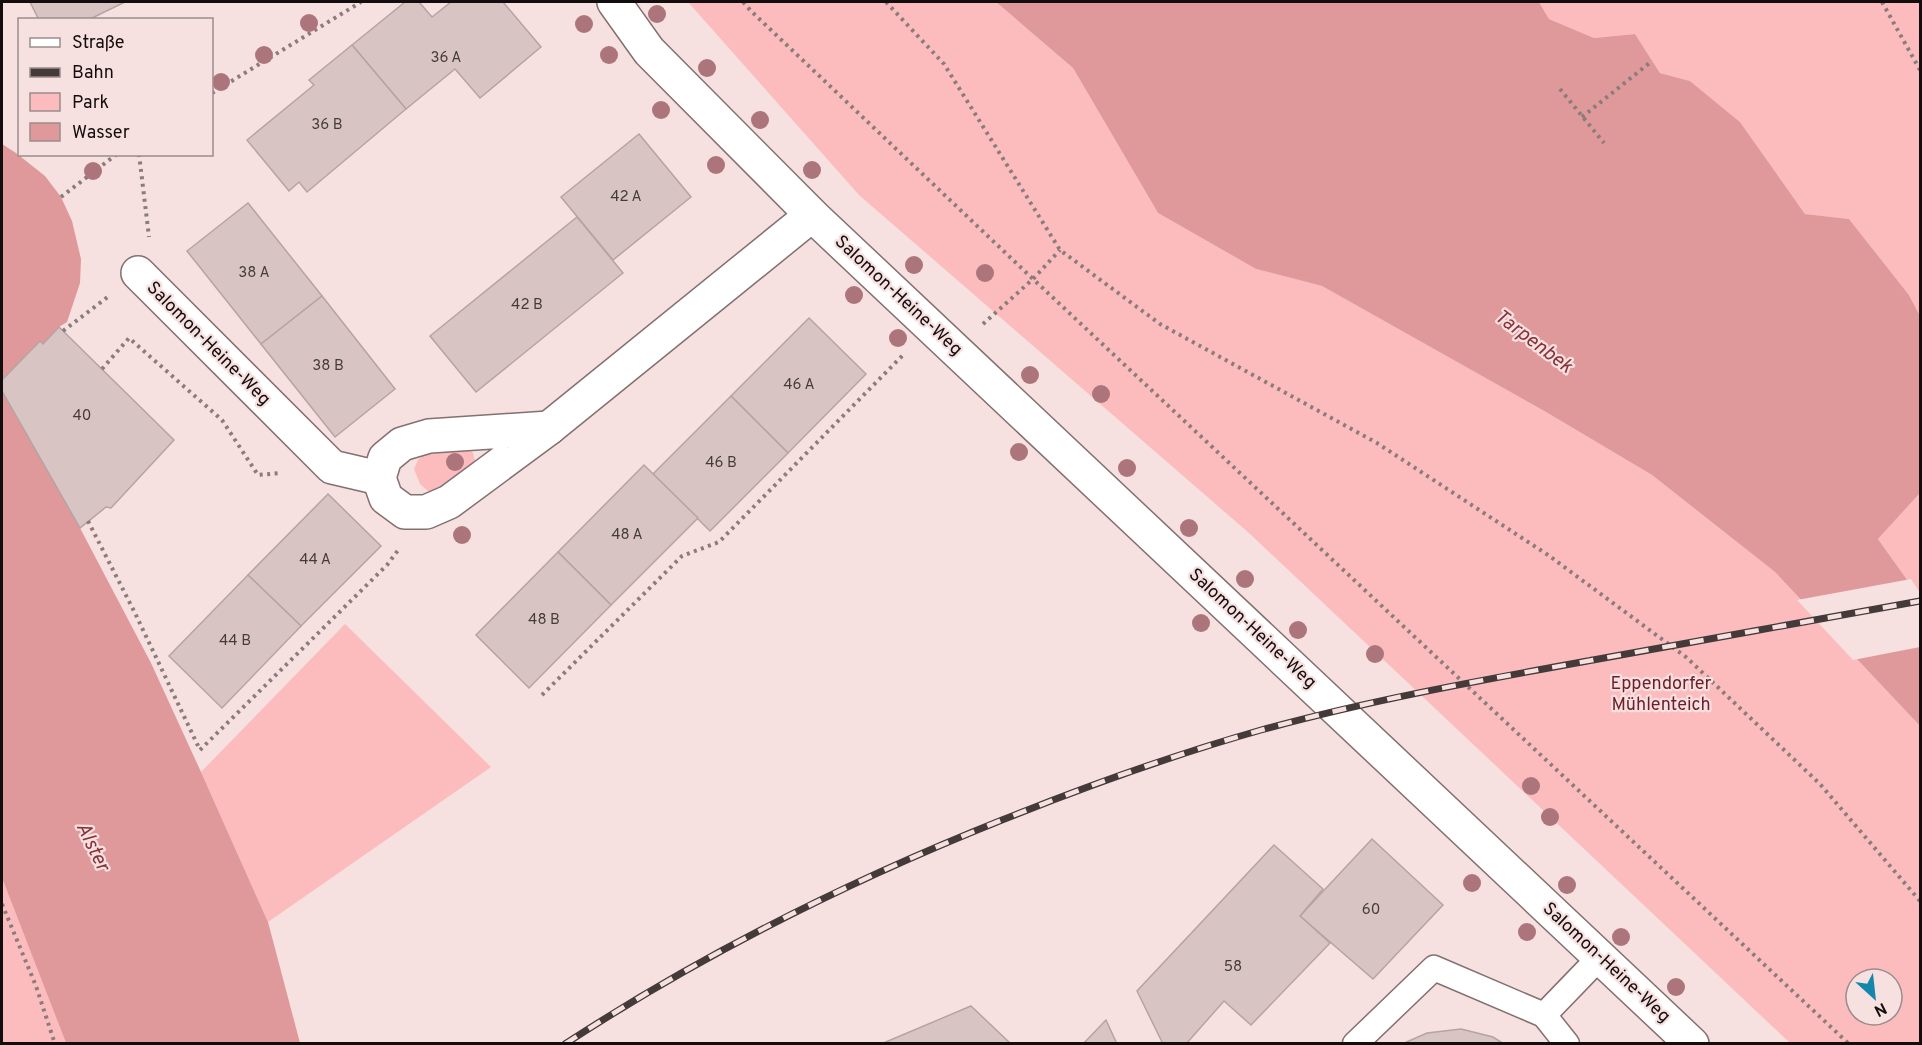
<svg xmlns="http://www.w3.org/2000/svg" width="1922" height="1045" font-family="Overpass,sans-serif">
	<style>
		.green { fill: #fcbcbe; fill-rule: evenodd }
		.water { fill: #e0999b }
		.pier { fill: #f6e0e0 }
		.building { fill: #d9c4c4; stroke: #b7a3a3; stroke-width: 1.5 }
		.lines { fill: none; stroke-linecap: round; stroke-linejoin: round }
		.lane-casing { stroke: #837070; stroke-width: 27 }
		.street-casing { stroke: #837070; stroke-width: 36 }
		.path { stroke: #8b7c7c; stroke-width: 4; stroke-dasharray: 3 4.5; stroke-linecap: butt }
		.lane { stroke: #fff; stroke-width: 24 }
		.street { stroke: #fff; stroke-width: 33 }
		.rail-casing { stroke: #443a3a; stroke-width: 7 }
		.rail { stroke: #f6e0e0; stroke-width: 4.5; stroke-dasharray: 14; stroke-linecap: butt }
		.tree { fill: #ac757b }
		.labels { text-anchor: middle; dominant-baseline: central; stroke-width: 4.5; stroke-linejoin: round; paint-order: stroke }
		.number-label { font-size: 15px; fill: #453b3b }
		.street-label { font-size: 18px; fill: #140d0d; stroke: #f6e0e0 }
		.park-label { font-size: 18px; fill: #6f1d28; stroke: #f6e0e0 }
		.water-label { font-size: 20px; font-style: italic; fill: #86323b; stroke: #f6e0e0 }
	</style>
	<rect width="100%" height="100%" fill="#f6e0e0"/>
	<g class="green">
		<path d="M 688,2 L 996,2 L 1073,68 L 1158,213 L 1256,269 L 1322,286 L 1546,412 L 1652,475 L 1775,572 L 1920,726 L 1920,1043 L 1790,1043 L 1249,533 L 859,195 ZM 1856,979 L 1892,979 L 1892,1015 L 1856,1015 Z"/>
		<path d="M 1539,2 L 1920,2 L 1920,316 L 1909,295 L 1849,219 L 1805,214 L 1740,122 L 1690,81 L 1660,73 L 1635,34 L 1594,38 L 1549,19 Z"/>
		<path d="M 467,448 L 473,453 L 475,460 L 471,467 L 439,491 L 428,491 L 420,484 L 414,469 L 418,460 L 426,452 Z"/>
		<path d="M 1920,493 L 1920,598 L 1878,539 Z"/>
		<path d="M 345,624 L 491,767 L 268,922 L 201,772 Z"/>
		<path d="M 2,878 L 66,1043 L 2,1043 Z"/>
	</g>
	<g class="water">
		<path d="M 996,2 L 1539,2 L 1549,19 L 1594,38 L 1635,34 L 1660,73 L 1690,81 L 1740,122 L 1805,214 L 1849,219 L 1909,295 L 1920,316 L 1920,493 L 1878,539 L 1920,598 L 1920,726 L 1775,572 L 1652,475 L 1546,412 L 1322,286 L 1256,269 L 1158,213 L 1073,68 Z"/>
		<path d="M 2,144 L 16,153 L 45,176 L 61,197 L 72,221 L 81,259 L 80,283 L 67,322 L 59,327 L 43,344 L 40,341 L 2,380 Z"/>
		<path d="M 2,391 L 80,528 L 151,663 L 201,772 L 268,922 L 300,1043 L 66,1043 L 2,878 Z"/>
	</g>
	<path class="pier" d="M 1911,579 L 1920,593 L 1920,647 L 1853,660 L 1797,600 Z"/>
	<g class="building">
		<path d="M 30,2 L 125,2 L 88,20 L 39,20 Z"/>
		<path d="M 405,2 L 419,2 L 432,17 L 451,2 L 503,2 L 541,47 L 480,98 L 455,69 L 406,109 L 352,45 Z"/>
		<path d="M 352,45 L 406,109 L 307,192 L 299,182 L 289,191 L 247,140 L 314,85 L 309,80 Z"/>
		<path d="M 639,134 L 691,197 L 613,260 L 561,197 Z"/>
		<path d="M 248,203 L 322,296 L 261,344 L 187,251 Z"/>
		<path d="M 577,217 L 623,273 L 476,392 L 430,336 Z"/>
		<path d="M 322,296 L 395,389 L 335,437 L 261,344 Z"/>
		<path d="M 809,318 L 866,374 L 788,453 L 731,396 Z"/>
		<path d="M 59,327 L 174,440 L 111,508 L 106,507 L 80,528 L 2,391 L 2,380 L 40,341 L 43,344 Z"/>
		<path d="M 731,396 L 788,453 L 710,531 L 653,474 Z"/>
		<path d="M 644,465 L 698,518 L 611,605 L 558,552 Z"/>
		<path d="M 328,494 L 381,546 L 301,626 L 248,575 Z"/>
		<path d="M 558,552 L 611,605 L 529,688 L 476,635 Z"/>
		<path d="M 248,575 L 301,626 L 222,708 L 169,656 Z"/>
		<path d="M 1372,839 L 1443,905 L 1373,979 L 1300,916 Z"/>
		<path d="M 1274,845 L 1323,889 L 1300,916 L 1330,943 L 1251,1025 L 1224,1001 L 1186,1044 L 1163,1044 L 1137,991 Z"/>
		<path d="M 971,1006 L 1011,1044 L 881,1044 Z"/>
		<path d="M 1106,1020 L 1117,1044 L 1083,1044 Z"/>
		<path d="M 1461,1029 L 1493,1037 L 1504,1044 L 1402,1044 L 1427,1033 Z"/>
	</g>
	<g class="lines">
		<g class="lane-casing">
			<g id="lane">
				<path d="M 1544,1015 L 1600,957"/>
				<path d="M 1355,1044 L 1434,968 L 1544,1015 L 1567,1044"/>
			</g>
		</g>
		<g class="street-casing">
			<g id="street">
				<path d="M 614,2 L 649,51 L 812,215 L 1692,1044"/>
				<path d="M 138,273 L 332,467 L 379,478"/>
				<path d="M 549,428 L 449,502 L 426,512 L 405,512 L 386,498 L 379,478 L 385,458 L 402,444 L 429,436 Z"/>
				<path d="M 549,428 L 812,215"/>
			</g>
		</g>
		<g class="path">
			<path d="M 743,2 L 752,12 L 1033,279 L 1849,1044"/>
			<path d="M 886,2 L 944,64 L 1060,250 L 1160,324 L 1377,443 L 1548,555 L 1686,657 L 1820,784 L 1920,901"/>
			<path d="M 1882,2 L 1920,70"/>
			<path d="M 1560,89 L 1604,143"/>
			<path d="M 212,93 L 361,2"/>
			<path d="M 1582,117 L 1652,61"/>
			<path d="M 139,154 L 149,237"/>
			<path d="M 61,197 L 117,154"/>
			<path d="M 983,324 L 1033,279 L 1060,250"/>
			<path d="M 63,331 L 109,296"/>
			<path d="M 102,369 L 129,338 L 222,420 L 258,475 L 281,473"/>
			<path d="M 88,521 L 135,613 L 200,750 L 387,565 L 399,549"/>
			<path d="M 542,695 L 682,556 L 719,542 L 904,354"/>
			<path d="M 2,904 L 36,986 L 55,1044"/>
		</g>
		<use href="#lane" class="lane"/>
		<use href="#street" class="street"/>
		<g class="rail-casing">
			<path id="rail" d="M 565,1044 C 703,954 849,881 1002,820 C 1087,786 1173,755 1261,730 C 1370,700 1482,680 1593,660 C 1702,640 1811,621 1920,601"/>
		</g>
		<use href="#rail" class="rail"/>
	</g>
	<g class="tree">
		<circle cx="657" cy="14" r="9"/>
		<circle cx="309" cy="23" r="9"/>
		<circle cx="584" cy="24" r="9"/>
		<circle cx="264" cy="55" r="9"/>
		<circle cx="609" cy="55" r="9"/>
		<circle cx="707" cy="68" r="9"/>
		<circle cx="221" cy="82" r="9"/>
		<circle cx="661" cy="110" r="9"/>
		<circle cx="760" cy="120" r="9"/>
		<circle cx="716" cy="165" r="9"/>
		<circle cx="812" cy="170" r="9"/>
		<circle cx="93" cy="171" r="9"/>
		<circle cx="914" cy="265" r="9"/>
		<circle cx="985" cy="273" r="9"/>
		<circle cx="854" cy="295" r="9"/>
		<circle cx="898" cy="338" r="9"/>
		<circle cx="1030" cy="375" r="9"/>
		<circle cx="1101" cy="394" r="9"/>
		<circle cx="1019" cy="452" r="9"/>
		<circle cx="455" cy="462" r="9"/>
		<circle cx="1127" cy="468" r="9"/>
		<circle cx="1189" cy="528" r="9"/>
		<circle cx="462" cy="535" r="9"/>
		<circle cx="1245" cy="579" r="9"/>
		<circle cx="1201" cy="623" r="9"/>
		<circle cx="1298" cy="630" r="9"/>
		<circle cx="1375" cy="654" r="9"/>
		<circle cx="1531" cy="786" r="9"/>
		<circle cx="1550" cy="817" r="9"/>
		<circle cx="1472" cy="883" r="9"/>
		<circle cx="1567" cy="885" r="9"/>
		<circle cx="1527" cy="932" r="9"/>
		<circle cx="1621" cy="937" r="9"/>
		<circle cx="1676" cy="987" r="9"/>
	</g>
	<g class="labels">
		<g class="number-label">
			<text x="446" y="58">36 A</text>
			<text x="327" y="125">36 B</text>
			<text x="626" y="197">42 A</text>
			<text x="254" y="273">38 A</text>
			<text x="527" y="305">42 B</text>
			<text x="328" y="366">38 B</text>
			<text x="799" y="385">46 A</text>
			<text x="82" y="416">40</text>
			<text x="721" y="463">46 B</text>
			<text x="627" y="535">48 A</text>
			<text x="315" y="560">44 A</text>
			<text x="544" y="620">48 B</text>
			<text x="235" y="641">44 B</text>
			<text x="1371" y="910">60</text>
			<text x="1233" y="967">58</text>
		</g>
		<g class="street-label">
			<text transform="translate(898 296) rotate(43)">Salomon-Heine-Weg</text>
			<text transform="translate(208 344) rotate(45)">Salomon-Heine-Weg</text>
			<text transform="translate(1252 629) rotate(43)">Salomon-Heine-Weg</text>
			<text transform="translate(1606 963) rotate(43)">Salomon-Heine-Weg</text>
		</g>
		<g class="park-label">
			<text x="1661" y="684">Eppendorfer<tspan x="1661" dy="21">Mühlenteich</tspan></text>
		</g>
		<g class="water-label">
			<text transform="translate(1533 342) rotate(37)">Tarpenbek</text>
			<text transform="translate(92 847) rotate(64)">Alster</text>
		</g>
	</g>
	<rect width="1922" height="1045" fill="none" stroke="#140d0d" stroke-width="6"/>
	<rect x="18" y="18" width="195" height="138" fill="#f6e0e0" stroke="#9c8c8c" stroke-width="1.5"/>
	<rect x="30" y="38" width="30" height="9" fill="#ffffff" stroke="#9c8c8c" stroke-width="1.5"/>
	<text x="72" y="48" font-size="18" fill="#140d0d">Straße</text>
	<rect x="30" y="68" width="30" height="9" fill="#443a3a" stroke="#9c8c8c" stroke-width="1.5"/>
	<text x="72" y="78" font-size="18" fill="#140d0d">Bahn</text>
	<rect x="30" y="93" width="30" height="18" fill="#fcbcbe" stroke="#9c8c8c" stroke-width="1.5"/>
	<text x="72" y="108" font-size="18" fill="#140d0d">Park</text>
	<rect x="30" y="123" width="30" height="18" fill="#e0999b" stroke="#9c8c8c" stroke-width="1.5"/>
	<text x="72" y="138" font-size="18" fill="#140d0d">Wasser</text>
	<g transform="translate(1874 997) rotate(153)"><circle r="28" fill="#f6e0e0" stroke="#9c8c8c" stroke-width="1.5"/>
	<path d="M0-4.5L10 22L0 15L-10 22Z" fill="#1386ac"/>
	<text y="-9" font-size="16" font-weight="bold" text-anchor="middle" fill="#140d0d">N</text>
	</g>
</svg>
